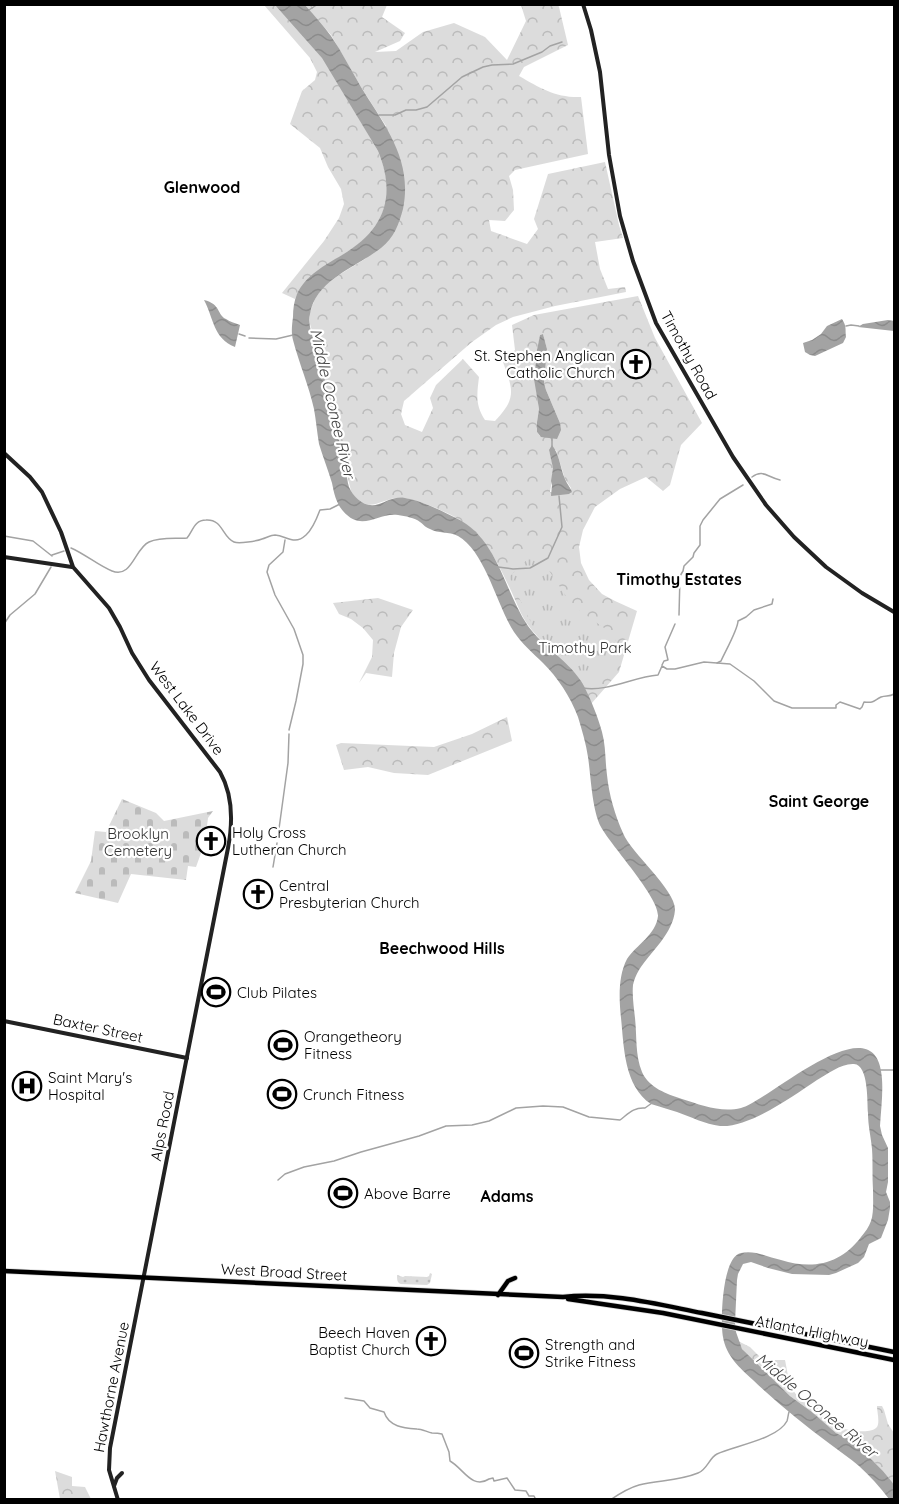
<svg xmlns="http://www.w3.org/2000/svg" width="899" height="1504" font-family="Quicksand,sans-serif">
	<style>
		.grass { fill: url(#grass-dots) }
		.forest { fill: url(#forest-crowns); fill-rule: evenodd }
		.cemetery { fill: url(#cemetery-stones) }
		.park { fill: url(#park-tufts) }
		.water { fill: url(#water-waves) }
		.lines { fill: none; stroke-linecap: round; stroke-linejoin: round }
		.stream { stroke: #a3a3a3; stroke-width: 1.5 }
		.primary-casing { stroke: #dbdbdb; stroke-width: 6 }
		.secondary { stroke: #222; stroke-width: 4 }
		.primary { stroke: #000; stroke-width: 4.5 }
		.labels { text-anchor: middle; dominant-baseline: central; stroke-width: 4.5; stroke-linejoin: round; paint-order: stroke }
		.poi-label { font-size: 15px; fill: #000; stroke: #fff; text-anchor: start }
		.street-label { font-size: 15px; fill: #000; stroke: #fff }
		.park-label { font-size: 15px; fill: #333; stroke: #fff }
		.neighbourhood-label { font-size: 16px; font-weight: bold; fill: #000; stroke: #fff }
		.water-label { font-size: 16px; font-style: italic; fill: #444; stroke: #fff }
	</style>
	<defs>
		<pattern id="grass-dots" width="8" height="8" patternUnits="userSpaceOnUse" patternTransform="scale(1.5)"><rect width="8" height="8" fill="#dcdcdc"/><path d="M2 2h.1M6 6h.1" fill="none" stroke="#bbb" stroke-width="1.8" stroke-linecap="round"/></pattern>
		<pattern id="forest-crowns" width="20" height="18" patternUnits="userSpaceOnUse" patternTransform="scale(1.5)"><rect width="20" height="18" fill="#dcdcdc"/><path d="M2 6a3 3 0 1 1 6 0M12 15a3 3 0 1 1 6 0" fill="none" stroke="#bbb"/></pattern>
		<pattern id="cemetery-stones" width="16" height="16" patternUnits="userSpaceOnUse" patternTransform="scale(1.5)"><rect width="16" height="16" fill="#dcdcdc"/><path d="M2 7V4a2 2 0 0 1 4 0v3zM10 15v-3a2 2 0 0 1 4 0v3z" fill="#bbb"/></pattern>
		<pattern id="park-tufts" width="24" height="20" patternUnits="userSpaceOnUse" patternTransform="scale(1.5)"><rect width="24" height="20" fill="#dcdcdc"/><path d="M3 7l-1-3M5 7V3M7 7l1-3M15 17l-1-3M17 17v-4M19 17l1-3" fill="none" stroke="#bbb"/></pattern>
		<pattern id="water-waves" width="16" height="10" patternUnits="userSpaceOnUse" patternTransform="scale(1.5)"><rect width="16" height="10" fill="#a3a3a3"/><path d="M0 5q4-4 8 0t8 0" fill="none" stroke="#8b8b8b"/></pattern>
	</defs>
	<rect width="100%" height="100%" fill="#fff"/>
	<path class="grass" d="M 430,1273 L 432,1274 L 430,1283 L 427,1285 L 401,1284 C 397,1283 397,1279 397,1275 L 403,1277 L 405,1276 L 427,1277 L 429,1276 Z"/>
	<g class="forest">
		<path d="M 264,5 L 275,5 L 311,43 L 325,61 L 378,151 C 391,182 392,210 367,236 C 357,247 342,255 330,263 C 315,274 303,281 295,299 L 282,293 L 324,241 L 339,218 L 344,204 L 341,189 L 328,167 L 320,148 L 290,124 L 302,91 L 315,80 L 317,72 L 310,58 Z"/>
		<path d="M 305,5 L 387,5 L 382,17 L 405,33 L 400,41 L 375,52 L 396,51 L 423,32 L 454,23 L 485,37 L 507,60 L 526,21 L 521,5 L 558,5 L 559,7 L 568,45 L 524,67 L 519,76 C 540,88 556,98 581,97 L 588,154 L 515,170 L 509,176 L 513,190 L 514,210 L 505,221 L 489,220 L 491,231 L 527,244 L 538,229 L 534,219 L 548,174 L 605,162 L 619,225 L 623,238 L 595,242 L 600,269 L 608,289 L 625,287 L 626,292 L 555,306 L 513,317 L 496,325 L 472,342 L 404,401 L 401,414 L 405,425 L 422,432 L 433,408 L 430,398 L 436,385 L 463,359 L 479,377 C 477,394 475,405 485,420 L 495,421 C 517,398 513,390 503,362 L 515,350 L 512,325 L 534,315 L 638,296 L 655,338 L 702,423 L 681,445 L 670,485 L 663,491 L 646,477 L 620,489 L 595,507 L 583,530 L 579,547 L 581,563 L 589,580 L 602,594 L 615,601 L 637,611 L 619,672 L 591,704 C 588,696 585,687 579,679 C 565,658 540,644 526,622 C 522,616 519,609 516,602 C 504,575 488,538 463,522 C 450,513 419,500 404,498 C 383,495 367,519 351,491 L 319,355 L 310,324 L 310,312 L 315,299 L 323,287 L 334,278 L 365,259 L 392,235 L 386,126 L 361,87 L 331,35 ZM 543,334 L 547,349 L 544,383 L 546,390 L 560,423 L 540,436 L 537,432 L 537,422 L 539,409 L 534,371 L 540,335 ZM 549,450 L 556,450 L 565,479 L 571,488 L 571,493 L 568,494 L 550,492 C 551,488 554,469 553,466 C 552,460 550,455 549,450 Z"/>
		<path d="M 378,598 L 413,610 L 401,627 L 394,653 L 392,677 L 366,673 L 359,683 L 372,657 L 373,640 L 363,628 L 351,619 L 339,614 L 333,603 Z"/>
		<path d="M 507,717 L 512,741 L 428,775 L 394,773 L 368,767 L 344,770 L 336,745 L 341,743 L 434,747 L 472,734 Z"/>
		<path d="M 738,1341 L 750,1347 L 759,1356 L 766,1360 L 785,1360 C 787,1369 788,1380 792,1388 C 799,1405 829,1408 838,1427 C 846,1430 871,1435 877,1427 C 880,1422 877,1412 877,1406 L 882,1406 L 884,1410 L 888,1424 L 894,1433 L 894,1485 L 883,1471 L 853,1441 L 836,1433 L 812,1412 L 790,1396 L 747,1355 L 742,1349 Z"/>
		<path d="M 55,1471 L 72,1477 L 72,1486 L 85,1487 L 91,1499 L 60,1499 Z"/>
	</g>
	<path class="cemetery" d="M 122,799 L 156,813 L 164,821 L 213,811 L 208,818 L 205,842 L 196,867 L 188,866 L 186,880 L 131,874 L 118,903 L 75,893 L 91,861 L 95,831 L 106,832 Z"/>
	<path class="park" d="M 536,551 L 566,596 L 577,609 L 607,630 L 617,642 L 614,656 L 584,686 L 578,677 L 538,637 L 509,577 Z"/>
	<g class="water">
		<path d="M 275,5 L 305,5 C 314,15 323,25 331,36 C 342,52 351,70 361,87 C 385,126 413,160 403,209 C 399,224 394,238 381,248 C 357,267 316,279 310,314 C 307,328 316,344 320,358 C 328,395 337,432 346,469 C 347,475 347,481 349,487 C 354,498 365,509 379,504 C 388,501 395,496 405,498 C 420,500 442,511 456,518 C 498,538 504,591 528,626 C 544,648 571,662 584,686 C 591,700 598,717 602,732 C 606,746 605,761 607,775 C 609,795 615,815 623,833 C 631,853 676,890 675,910 C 673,934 651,951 639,970 C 636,975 634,980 633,985 C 632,996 634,1008 635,1018 C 637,1036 635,1055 642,1072 C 649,1088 667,1094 682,1099 C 701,1105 721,1113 741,1108 C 768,1101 871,1005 881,1071 C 884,1087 881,1109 880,1126 L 882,1135 L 888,1148 L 888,1182 L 886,1192 L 890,1202 L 890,1208 L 888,1220 L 881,1238 L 869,1244 L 864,1257 L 858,1263 L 836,1273 L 829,1275 L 792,1274 L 768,1268 L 751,1262 L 743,1264 L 738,1274 L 737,1280 L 735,1323 L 736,1332 L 742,1349 L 790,1396 L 812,1412 L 836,1433 L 853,1441 L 883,1471 L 892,1482 L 894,1485 L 894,1499 L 889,1499 C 880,1487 870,1476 859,1466 C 850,1458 839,1451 830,1444 C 803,1424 777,1403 753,1380 C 740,1368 726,1356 723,1337 C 720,1322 722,1256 741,1253 C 755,1250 768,1257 781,1260 C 813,1270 841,1264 861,1237 C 865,1232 869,1227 871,1221 C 874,1212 873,1200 873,1190 C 872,1176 873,1162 872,1149 C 871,1137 868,1126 868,1113 C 867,1103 869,1065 854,1064 C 842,1063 827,1074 817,1080 C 793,1096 749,1128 720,1126 C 705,1124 691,1117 677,1112 C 668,1109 660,1107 651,1104 C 624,1086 624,1047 621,1018 C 619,999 618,976 627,959 C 636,945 656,935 658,916 C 659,897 612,847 601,827 C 592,810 591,777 588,757 C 586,744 582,730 578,717 C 570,696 558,678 543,663 C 533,653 522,644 514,632 C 497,606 485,551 458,536 C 449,531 438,534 430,529 C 425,527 424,525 420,522 C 415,518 405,516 398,515 C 378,512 362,533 343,511 C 336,503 334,493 332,483 C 328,470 323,457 319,444 C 317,432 316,420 314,409 C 309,386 299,363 293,340 C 291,332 292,325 293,317 C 293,309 294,301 297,294 C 306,275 325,265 342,255 C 384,230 397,197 378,151 L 322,58 Z"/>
		<path d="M 204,300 C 221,304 217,315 226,319 C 230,322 236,323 240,325 L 235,347 C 213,338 214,319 204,300 Z"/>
		<path d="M 842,319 C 847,327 845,329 846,337 L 843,343 L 815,356 L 810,355 L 805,352 L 803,343 L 812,340 L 821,334 L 827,326 Z"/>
		<path d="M 888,320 L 894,321 L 894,331 L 858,327 L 863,324 Z"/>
		<path d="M 543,334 L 547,349 L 544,383 L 546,390 L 560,423 L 561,430 L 557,439 L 541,437 L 537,432 L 537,422 L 539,409 L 534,379 L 537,350 L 540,335 Z"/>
		<path d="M 552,445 C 560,455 560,468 565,479 C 567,484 570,487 572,492 L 569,494 L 551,496 L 552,485 L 551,481 L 553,468 L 549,450 Z"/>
	</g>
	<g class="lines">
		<g class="stream">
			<path d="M 309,10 L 318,4"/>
			<path d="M 379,115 L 395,115 L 406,110 L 416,110 L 427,107 L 462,77 L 483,67 L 492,65 L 513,64 L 542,52 L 550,46 L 562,42"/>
			<path d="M 846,326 L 851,325 L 859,326"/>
			<path d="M 239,334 L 245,336"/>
			<path d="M 249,338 L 276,339 L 293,335"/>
			<path d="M 552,438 L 552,446"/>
			<path d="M 752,477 C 763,469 767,477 780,480"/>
			<path d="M 4,536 L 33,541 L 52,556"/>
			<path d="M 285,540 L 283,552 L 269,565 L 267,572 L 275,595 L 294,629 L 303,655 L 303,664 L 296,701 L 289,730"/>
			<path d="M 71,548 C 85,554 99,566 112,571 C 132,579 135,548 149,542 C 160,537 175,539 187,538 C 193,531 194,520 206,520 C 223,519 222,537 234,542 C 239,544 257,541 262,539 C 266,538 271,535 275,535 C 287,536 294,546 306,535 C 313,529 317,518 320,510 L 330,509 L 340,504"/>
			<path d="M 52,555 L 64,551"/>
			<path d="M 498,567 L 513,569 L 530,568 L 548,558 L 562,527 L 559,496"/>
			<path d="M 679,615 L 680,576 L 683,571 L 684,566 L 693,557 L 694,553 L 700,545 L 700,526 L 703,520 L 720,499 L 743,485"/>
			<path d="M 4,624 L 10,615 L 35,594 L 51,567"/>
			<path d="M 717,663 L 721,661 C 725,652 738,629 738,621 L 746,617 L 754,610 L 772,604 L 773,599"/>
			<path d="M 662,665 L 664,661 L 668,660 L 665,647 L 675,624"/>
			<path d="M 583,688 C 608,692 633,677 658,675 L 662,666 L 667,669 L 675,669 L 704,662 L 730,664 L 754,681 L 774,701 L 792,708 L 836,708 L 836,705 L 840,702 L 860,709 L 862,707 L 864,702 C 875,703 873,701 881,697 C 886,695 889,697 894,694"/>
			<path d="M 278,836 L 288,763 L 289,734"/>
			<path d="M 273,867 L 277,843"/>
			<path d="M 880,1070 L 894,1070"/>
			<path d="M 278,1180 L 285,1174 L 304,1167 L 334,1161 L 361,1152 L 419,1136 L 446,1126 L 472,1125 L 489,1121 L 516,1108 L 543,1106 L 563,1107 L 589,1117 L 620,1120 C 628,1114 634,1107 645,1108 L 652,1103"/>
			<path d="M 345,1398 L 364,1401 L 370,1408 L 384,1412 C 389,1427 404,1428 417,1429 C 422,1429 427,1432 432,1433 C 435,1433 438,1433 442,1434 L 449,1452 L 450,1461 C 463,1468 472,1490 489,1479 L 493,1478 L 494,1481 L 507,1478 L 515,1490 L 526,1491 L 529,1496 L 534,1496 L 536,1500"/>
			<path d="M 610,1500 C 619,1494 628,1488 639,1485 C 658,1480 679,1481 698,1473 C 707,1470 709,1458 717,1454 C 734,1446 778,1439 787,1421 C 788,1418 788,1415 789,1412"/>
		</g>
		<g class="primary-casing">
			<g id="primary">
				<path d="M 4,1271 L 563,1297 C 610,1292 656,1304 702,1313 C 766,1326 830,1339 894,1352"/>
				<path d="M 498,1295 L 508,1281 L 515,1278"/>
				<path d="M 568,1299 L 663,1313 L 894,1360"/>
			</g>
		</g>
		<g class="secondary">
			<path d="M 583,4 L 591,30 L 600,72 L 609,155 L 620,216 L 633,261 L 656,323 L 733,457 L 766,505 L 794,537 L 826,567 L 862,593 L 894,612"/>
			<path d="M 4,453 L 30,477 L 42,492 L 61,532 L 73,567 L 109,608 L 120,627 L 132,653 L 149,680 L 220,772 C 233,795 233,822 228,848 L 110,1448 L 109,1470 L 118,1500"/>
			<path d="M 4,557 L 72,567"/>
			<path d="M 4,1021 L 187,1058"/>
			<path d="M 114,1486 L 117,1478 L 122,1473"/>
		</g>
		<use href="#primary" class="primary"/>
	</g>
	<defs>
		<g id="church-ring" transform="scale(1.5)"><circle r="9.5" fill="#fff" stroke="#000" stroke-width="1.5"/><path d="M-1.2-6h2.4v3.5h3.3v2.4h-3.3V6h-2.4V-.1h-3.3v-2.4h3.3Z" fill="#000"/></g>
		<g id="stadium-ring" transform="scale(1.5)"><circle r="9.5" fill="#fff" stroke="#000" stroke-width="1.5"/><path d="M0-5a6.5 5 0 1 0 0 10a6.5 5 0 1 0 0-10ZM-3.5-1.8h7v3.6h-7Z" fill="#000"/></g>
		<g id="hospital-ring" transform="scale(1.5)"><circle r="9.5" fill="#fff" stroke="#000" stroke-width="1.5"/><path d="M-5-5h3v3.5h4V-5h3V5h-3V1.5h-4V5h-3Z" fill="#000"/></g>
	</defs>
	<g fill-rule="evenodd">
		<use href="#church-ring" x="636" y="364"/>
		<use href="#church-ring" x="211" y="841"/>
		<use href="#church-ring" x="258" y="894"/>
		<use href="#stadium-ring" x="216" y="992"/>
		<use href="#stadium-ring" x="283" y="1045"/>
		<use href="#hospital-ring" x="27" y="1086"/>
		<use href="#stadium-ring" x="282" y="1094"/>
		<use href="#stadium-ring" x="343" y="1193"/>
		<use href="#church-ring" x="431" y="1341"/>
		<use href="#stadium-ring" x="524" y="1353"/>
	</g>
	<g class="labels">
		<g class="poi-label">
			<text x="615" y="355" text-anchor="end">St. Stephen Anglican<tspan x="615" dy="17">Catholic Church</tspan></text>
			<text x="232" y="832">Holy Cross<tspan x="232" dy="17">Lutheran Church</tspan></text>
			<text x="279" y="885">Central<tspan x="279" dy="17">Presbyterian Church</tspan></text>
			<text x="237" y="992">Club Pilates</text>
			<text x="304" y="1036">Orangetheory<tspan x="304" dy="17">Fitness</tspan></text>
			<text x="48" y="1077">Saint Mary's<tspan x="48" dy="17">Hospital</tspan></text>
			<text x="303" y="1094">Crunch Fitness</text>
			<text x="364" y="1193">Above Barre</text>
			<text x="410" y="1332" text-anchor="end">Beech Haven<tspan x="410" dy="17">Baptist Church</tspan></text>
			<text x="545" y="1344">Strength and<tspan x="545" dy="17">Strike Fitness</tspan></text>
		</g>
		<g class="street-label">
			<text transform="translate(689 355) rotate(61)">Timothy Road</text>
			<text transform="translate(187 708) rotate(53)">West Lake Drive</text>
			<text transform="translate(98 1028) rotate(12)">Baxter Street</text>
			<text transform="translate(162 1126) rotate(-79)">Alps Road</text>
			<text transform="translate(284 1272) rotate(3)">West Broad Street</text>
			<text transform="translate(812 1331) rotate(11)">Atlanta Highway</text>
			<text transform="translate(111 1387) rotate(-79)">Hawthorne Avenue</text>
		</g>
		<g class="park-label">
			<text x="585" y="647">Timothy Park</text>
			<text x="138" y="833">Brooklyn<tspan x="138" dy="17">Cemetery</tspan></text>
		</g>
		<g class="neighbourhood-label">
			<text x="202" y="187">Glenwood</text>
			<text x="679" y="579">Timothy Estates</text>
			<text x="819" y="801">Saint George</text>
			<text x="442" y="948">Beechwood Hills</text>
			<text x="507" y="1196">Adams</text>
		</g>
		<g class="water-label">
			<text transform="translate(333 403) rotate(77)">Middle Oconee River</text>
			<text transform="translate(817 1405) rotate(40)">Middle Oconee River</text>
		</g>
	</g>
	<rect width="899" height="1504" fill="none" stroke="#000000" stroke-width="12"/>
</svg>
